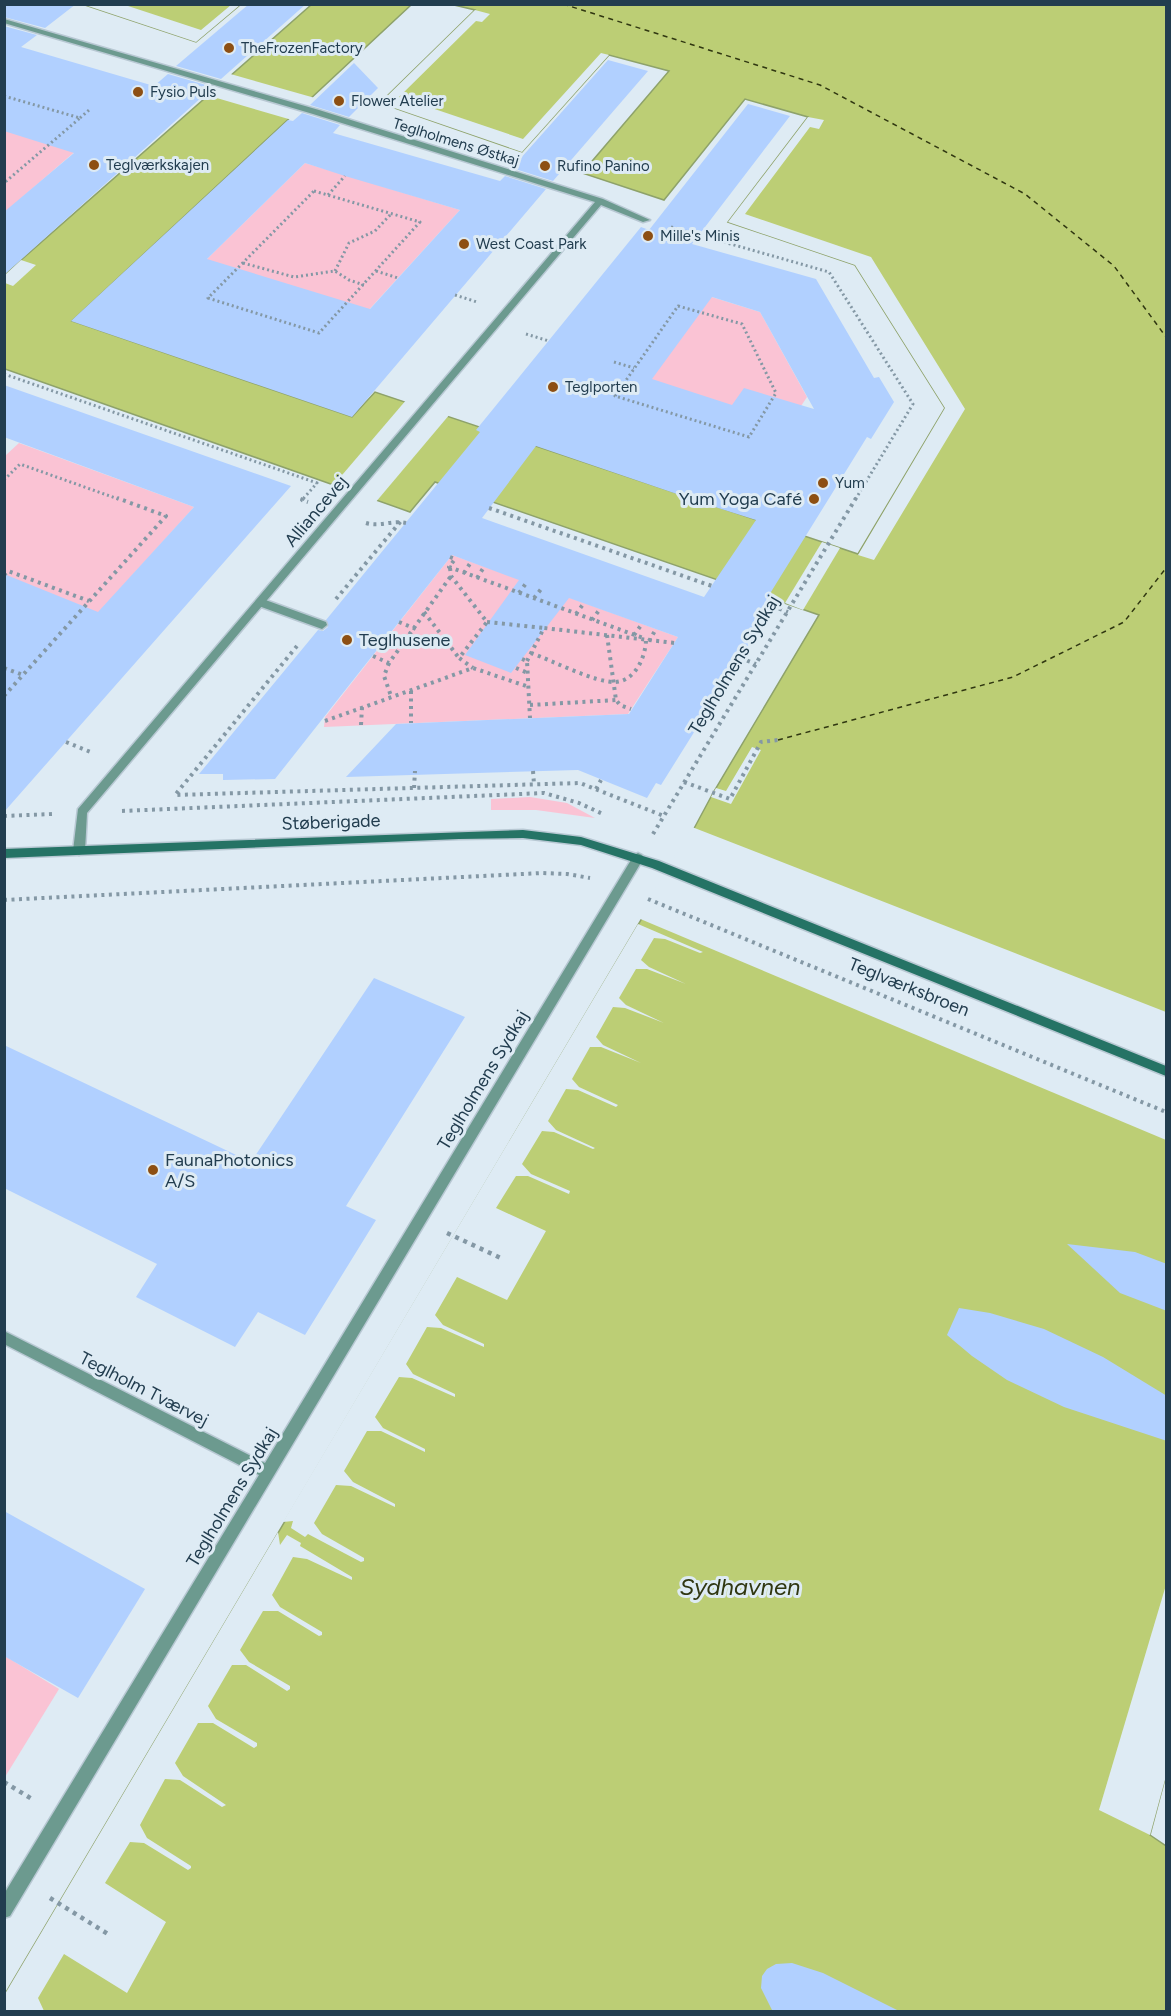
<svg xmlns="http://www.w3.org/2000/svg" width="1171" height="2016" font-family="Figtree,sans-serif">
	<style>
		.green { fill: #fac3d4 }
		.water { fill: #bcce75; stroke: #8ea26a; stroke-width: 1.5 }
		.pier { fill: #deebf4 }
		.lines { fill: none; stroke-linecap: round; stroke-linejoin: round }
		.ferry { stroke: #303711; stroke-width: 1.5; stroke-dasharray: 5 4.5; stroke-linecap: butt }
		.building { fill: #b1d0ff; fill-rule: evenodd }
		.lane-casing { stroke: #b8c8d3; stroke-width: 3 }
		.street-casing { stroke: #b8c8d3; stroke-width: 3 }
		.secondary-casing { stroke: #b8c8d3; stroke-width: 3 }
		.path-far2 { stroke: #8498a5; stroke-width: 3; stroke-dasharray: 2 3; stroke-linecap: butt }
		.path-far1 { stroke: #8498a5; stroke-width: 4; stroke-dasharray: 3 4.5; stroke-linecap: butt }
		.path { stroke: #8498a5; stroke-width: 4.5; stroke-dasharray: 4 5; stroke-linecap: butt }
		.lane { fill: #6c9a8f; fill-rule: evenodd }
		.street { fill: #6c9a8f; fill-rule: evenodd }
		.secondary { fill: #257365; fill-rule: evenodd }
		.poi-dot { fill: #8d4f13; stroke: #deebf4; stroke-width: 2 }
		.labels { text-anchor: middle; dominant-baseline: central; stroke-width: 6; stroke-linejoin: round; paint-order: stroke }
		.far-poi-label { font-size: 15px; fill: #223d4f; stroke: #deebf4; text-anchor: start }
		.far-street-label { font-size: 15px; fill: #223d4f; stroke: #deebf4 }
		.poi-label { font-size: 18px; fill: #223d4f; stroke: #deebf4; text-anchor: start }
		.street-label { font-size: 18px; fill: #223d4f; stroke: #deebf4 }
		.near-water-label { font-size: 24px; font-style: italic; fill: #303711; stroke: #deebf4 }
	</style>
	<rect width="100%" height="100%" fill="#deebf4"/>
	<g class="green">
		<path d="M 5,84 L 115,117 L 5,212 Z"/>
		<path d="M 305,163 L 460,210 L 324,359 L 160,305 Z"/>
		<path d="M 673,285 L 760,312 L 807,397 L 762,465 L 581,405 Z"/>
		<path d="M 19,443 L 194,507 L 5,716 L 5,456 Z"/>
		<path d="M 452,555 L 656,629 L 678,637 L 628,714 L 324,727 L 325,717 Z"/>
		<path d="M 530,797 L 567,803 L 595,818 L 536,810 L 491,810 L 491,799 Z"/>
		<path d="M 5,1656 L 59,1689 L 5,1777 Z"/>
	</g>
	<g class="water">
		<path d="M 85,5 L 240,5 L 196,42 Z"/>
		<path d="M 311,5 L 411,5 L 72,321 L 352,417 L 375,392 L 858,554 L 945,408 L 855,265 L 728,222 L 808,117 L 745,99 L 664,200 L 582,173 L 669,71 L 609,55 L 522,152 L 380,103 L 475,10 L 454,5 L 1166,5 L 1166,1775 L 1150,1835 L 1166,1846 L 1166,2011 L 5,2011 L 5,1994 L 683,849 L 713,793 L 819,615 L 435,482 L 410,512 L 5,369 L 4,275 Z"/>
	</g>
	<g class="pier">
		<path d="M 85,5 L 125,5 L 201,30 L 231,5 L 240,5 L 196,42 Z"/>
		<path d="M 475,10 L 490,14 L 482,22 L 476,21 L 399,97 L 523,139 L 601,53 L 609,55 L 522,152 L 380,103 Z"/>
		<path d="M 227,73 L 315,98 L 292,120 L 203,94 Z"/>
		<path d="M 808,117 L 824,120 L 819,129 L 810,127 L 745,214 L 871,257 L 965,409 L 874,560 L 858,555 L 945,408 L 855,265 L 728,222 Z"/>
		<path d="M 21,260 L 36,265 L 13,286 L 5,283 L 5,275 Z"/>
		<path d="M 407,399 L 450,414 L 375,503 L 331,488 Z"/>
		<path d="M 822,542 L 840,548 L 803,610 L 785,603 Z"/>
		<path d="M 752,747 L 761,750 L 731,804 L 711,797 L 716,788 L 726,791 Z"/>
		<path d="M 692,827 L 1166,1012 L 1166,1140 L 638,918 Z"/>
		<path d="M 638,924 L 703,952 L 700,953 L 665,939 L 654,938 L 641,960 L 649,967 L 686,984 L 647,969 L 636,969 L 619,998 L 626,1005 L 664,1023 L 625,1008 L 613,1007 L 596,1037 L 603,1045 L 641,1063 L 601,1047 L 590,1047 L 572,1079 L 579,1087 L 618,1105 L 616,1107 L 578,1090 L 566,1089 L 548,1121 L 556,1130 L 595,1148 L 593,1149 L 554,1132 L 542,1131 L 522,1164 L 531,1174 L 570,1191 L 569,1194 L 528,1176 L 516,1176 L 496,1208 L 546,1231 L 507,1300 L 457,1277 L 435,1315 L 443,1325 L 484,1344 L 484,1347 L 441,1328 L 427,1327 L 406,1364 L 413,1374 L 455,1394 L 455,1397 L 412,1378 L 399,1377 L 375,1417 L 383,1428 L 425,1449 L 425,1452 L 381,1431 L 367,1431 L 344,1471 L 353,1482 L 395,1504 L 395,1507 L 351,1486 L 336,1485 L 314,1523 L 322,1534 L 364,1558 L 364,1561 L 361,1562 L 308,1534 L 305,1537 L 291,1528 L 293,1521 L 283,1522 Z"/>
		<path d="M 278,1532 L 280,1545 L 287,1535 L 301,1543 L 300,1546 L 352,1577 L 352,1580 L 307,1559 L 293,1557 L 272,1595 L 280,1607 L 322,1632 L 322,1635 L 319,1636 L 278,1611 L 263,1611 L 240,1650 L 249,1662 L 290,1686 L 290,1689 L 287,1691 L 246,1665 L 232,1665 L 208,1706 L 216,1719 L 257,1743 L 257,1746 L 254,1748 L 213,1723 L 198,1723 L 175,1763 L 183,1776 L 226,1805 L 222,1807 L 180,1780 L 165,1779 L 140,1825 L 147,1838 L 191,1866 L 191,1868 L 188,1870 L 144,1843 L 130,1842 L 105,1883 L 166,1922 L 127,1993 L 64,1954 L 38,1998 L 44,2011 L 5,2011 L 5,1994 Z"/>
		<path d="M 1166,1585 L 1166,1776 L 1150,1835 L 1099,1810 Z"/>
	</g>
	<g class="lines">
		<g class="ferry">
			<path d="M 563,4 L 820,85 L 1025,194 L 1114,266 L 1166,337"/>
			<path d="M 778,740 L 1013,677 L 1124,622 L 1166,568"/>
		</g>
	</g>
	<g class="building">
		<path d="M 4,4 L 76,4 L 45,28 L 4,17 Z"/>
		<path d="M 249,4 L 306,4 L 221,79 L 176,66 Z"/>
		<path d="M 4,26 L 37,35 L 21,47 L 154,86 L 168,74 L 213,87 L 4,275 L 4,212 L 74,153 L 4,131 Z"/>
		<path d="M 608,60 L 648,71 L 553,181 L 512,168 Z"/>
		<path d="M 354,63 L 378,88 L 349,117 L 310,105 Z"/>
		<path d="M 748,104 L 790,116 L 692,244 L 816,279 L 874,378 L 879,377 L 894,402 L 871,439 L 867,437 L 766,600 L 775,603 L 661,785 L 656,783 L 647,798 L 578,770 L 346,777 L 396,724 L 629,714 L 678,637 L 569,598 L 511,673 L 465,655 L 519,580 L 452,555 L 275,779 L 223,780 L 223,774 L 199,774 L 318,630 L 323,631 L 328,627 L 326,620 L 480,432 L 476,430 L 641,227 L 649,230 ZM 712,297 L 760,312 L 814,409 L 744,388 L 732,405 L 652,379 ZM 536,446 L 715,507 L 756,520 L 704,597 L 482,518 Z"/>
		<path d="M 302,113 L 340,125 L 333,133 L 500,181 L 505,176 L 546,189 L 352,417 L 71,321 L 288,120 L 293,121 ZM 305,163 L 345,176 L 460,210 L 370,309 L 207,259 Z"/>
		<path d="M 4,385 L 291,486 L 4,812 L 4,574 L 98,612 L 194,507 L 4,437 Z"/>
		<path d="M 374,978 L 465,1017 L 346,1206 L 376,1220 L 305,1335 L 258,1312 L 235,1347 L 136,1297 L 157,1264 L 4,1188 L 4,1045 L 251,1162 Z"/>
		<path d="M 1067,1244 L 1135,1252 L 1167,1264 L 1167,1311 L 1120,1293 Z"/>
		<path d="M 959,1308 L 990,1313 L 1044,1329 L 1103,1357 L 1167,1396 L 1167,1441 L 1064,1407 L 1007,1380 L 972,1356 L 947,1335 Z"/>
		<path d="M 4,1511 L 145,1589 L 78,1698 L 4,1656 Z"/>
		<path d="M 792,1963 L 823,1973 L 901,2012 L 773,2012 L 761,1988 L 762,1976 L 767,1969 L 776,1964 Z"/>
	</g>
	<g class="lines">
		<g class="lane-casing">
			<path id="lane" d="M 260,598 L 326,622 L 327,625 L 322,629 L 256,605 L 255,602 Z"/>
		</g>
		<g class="street-casing">
			<g id="street">
				<path d="M 4,19 L 319,110 L 603,199 L 650,220 L 643,222 L 601,205 L 87,813 L 85,851 L 79,855 L 73,851 L 78,809 L 595,202 L 313,114 L 4,23 Z"/>
				<path d="M 638,853 L 642,855 L 644,858 L 642,861 L 10,1916 L 4,1918 L 4,1894 L 259,1475 L 4,1344 L 4,1331 L 265,1463 L 634,855 Z"/>
			</g>
		</g>
		<g class="secondary-casing">
			<path id="secondary" d="M 523,830 L 581,837 L 659,861 L 1166,1066 L 1166,1076 L 652,868 L 581,845 L 523,838 L 459,839 L 4,858 L 4,849 Z"/>
		</g>
		<g class="path-far2">
			<path d="M 4,96 L 80,118 L 4,183"/>
			<path d="M 80,118 L 89,110"/>
			<path d="M 314,191 L 420,222 L 319,333 L 208,298 Z"/>
			<path d="M 328,195 L 345,176"/>
			<path d="M 671,227 L 829,272 L 913,404 L 855,500"/>
			<path d="M 243,263 L 294,277 L 335,271 L 349,280 L 364,285"/>
			<path d="M 335,271 L 349,243 L 375,231 L 391,214"/>
			<path d="M 376,271 L 398,278"/>
			<path d="M 455,295 L 477,302"/>
			<path d="M 678,306 L 742,324 L 776,393 L 749,437 L 615,396 Z"/>
			<path d="M 526,334 L 549,341"/>
			<path d="M 614,362 L 634,368"/>
			<path d="M 4,374 L 317,483 L 302,500"/>
			<path d="M 4,480 L 20,464 L 121,500"/>
		</g>
		<g class="path-far1">
			<path d="M 303,498 L 302,500 L 308,502"/>
			<path d="M 489,508 L 712,586"/>
			<path d="M 366,523 C 380,527 392,520 406,523"/>
			<path d="M 450,557 L 455,559 L 449,567 L 643,638"/>
			<path d="M 450,568 L 451,576 L 487,622 L 459,658 L 473,668"/>
			<path d="M 464,573 L 471,562"/>
			<path d="M 4,575 L 8,571 L 89,601"/>
			<path d="M 477,578 L 484,567"/>
			<path d="M 519,593 L 527,582"/>
			<path d="M 534,598 L 542,588"/>
			<path d="M 336,599 L 401,521"/>
			<path d="M 772,606 L 788,612"/>
			<path d="M 424,612 L 459,658"/>
			<path d="M 576,614 L 584,603"/>
			<path d="M 592,620 L 600,609"/>
			<path d="M 399,622 L 416,629"/>
			<path d="M 487,622 L 544,628"/>
			<path d="M 607,635 L 616,700 L 620,705 L 631,709"/>
			<path d="M 634,635 L 642,624"/>
			<path d="M 649,641 L 656,629"/>
			<path d="M 297,646 L 175,795 L 580,783 L 664,816"/>
			<path d="M 531,653 C 551,660 596,683 615,682 C 635,681 645,658 646,641"/>
			<path d="M 373,656 L 389,663 L 451,576"/>
			<path d="M 740,658 L 756,664"/>
			<path d="M 522,659 L 527,661 L 530,718"/>
			<path d="M 527,661 L 544,628 L 675,643"/>
			<path d="M 389,663 L 384,676 L 391,696"/>
			<path d="M 4,668 L 23,675"/>
			<path d="M 516,668 L 528,673"/>
			<path d="M 411,691 L 411,723"/>
			<path d="M 4,696 L 166,516 L 117,498"/>
			<path d="M 530,705 L 616,700"/>
			<path d="M 325,721 L 473,668 L 529,687"/>
			<path d="M 361,725 L 362,707"/>
			<path d="M 66,742 L 93,753"/>
			<path d="M 533,771 L 534,784"/>
			<path d="M 684,782 L 730,799 L 761,742 L 778,740"/>
			<path d="M 414,788 L 415,771"/>
			<path d="M 596,789 L 601,780"/>
			<path d="M 122,811 L 544,793 L 579,803 L 605,815"/>
			<path d="M 4,816 L 52,814"/>
			<path d="M 653,834 L 856,498"/>
			<path d="M 648,899 L 1166,1112"/>
			<path d="M 4,900 L 542,873 L 567,874 L 590,878"/>
		</g>
		<g class="path">
			<path d="M 447,1233 L 503,1259"/>
			<path d="M 4,1782 L 32,1799"/>
			<path d="M 50,1898 L 108,1934"/>
		</g>
		<use href="#lane" class="lane"/>
		<use href="#street" class="street"/>
		<use href="#secondary" class="secondary"/>
	</g>
	<g class="poi-dot">
		<circle cx="229" cy="48" r="6"/>
		<circle cx="138" cy="92" r="6"/>
		<circle cx="339" cy="101" r="6"/>
		<circle cx="94" cy="165" r="6"/>
		<circle cx="545" cy="166" r="6"/>
		<circle cx="648" cy="236" r="6"/>
		<circle cx="464" cy="244" r="6"/>
		<circle cx="553" cy="387" r="6"/>
		<circle cx="823" cy="483" r="6"/>
		<circle cx="814" cy="499" r="6"/>
		<circle cx="347" cy="640" r="6"/>
		<circle cx="153" cy="1170" r="6"/>
	</g>
	<g class="labels">
		<g class="far-poi-label">
			<text x="241" y="48">TheFrozenFactory</text>
			<text x="150" y="92">Fysio Puls</text>
			<text x="351" y="101">Flower Atelier</text>
			<text x="106" y="165">Teglværkskajen</text>
			<text x="557" y="166">Rufino Panino</text>
			<text x="660" y="236">Mille's Minis</text>
			<text x="476" y="244">West Coast Park</text>
			<text x="565" y="387">Teglporten</text>
			<text x="835" y="483">Yum</text>
		</g>
		<g class="far-street-label">
			<text transform="translate(456 142) rotate(17)">Teglholmens Østkaj</text>
		</g>
		<g class="poi-label">
			<text x="802" y="499" text-anchor="end">Yum Yoga Café</text>
			<text x="359" y="640">Teglhusene</text>
			<text x="165" y="1160">FaunaPhotonics<tspan x="165" dy="21">A/S</tspan></text>
		</g>
		<g class="street-label">
			<text transform="translate(316 511) rotate(-50)">Alliancevej</text>
			<text transform="translate(734 665) rotate(-59)">Teglholmens Sydkaj</text>
			<text transform="translate(331 822) rotate(-2)">Støberigade</text>
			<text transform="translate(909 987) rotate(22)">Teglværksbroen</text>
			<text transform="translate(483 1080) rotate(-59)">Teglholmens Sydkaj</text>
			<text transform="translate(144 1389) rotate(27)">Teglholm Tværvej</text>
			<text transform="translate(232 1497) rotate(-59)">Teglholmens Sydkaj</text>
		</g>
		<g class="near-water-label">
			<text x="740" y="1586">Sydhavnen</text>
		</g>
	</g>
	<rect width="1171" height="2016" fill="none" stroke="#223d4f" stroke-width="12"/>
</svg>
